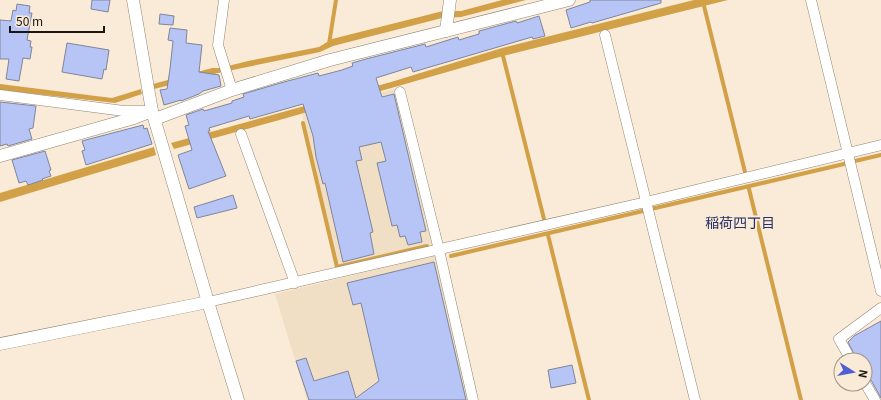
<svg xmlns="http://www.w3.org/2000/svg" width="881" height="400" font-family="Georgia,'Noto Sans JP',serif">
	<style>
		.built { fill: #f0dfc4 }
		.water { fill: #d2a047 }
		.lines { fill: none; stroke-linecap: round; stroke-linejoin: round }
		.stream { stroke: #d2a047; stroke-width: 4 }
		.building { fill: #b6c4f6; stroke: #808599 }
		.minor-casing { stroke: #918573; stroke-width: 11 }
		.tertiary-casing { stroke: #918573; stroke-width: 13 }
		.minor { stroke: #fff; stroke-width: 10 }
		.tertiary { stroke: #fff; stroke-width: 12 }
		.labels { text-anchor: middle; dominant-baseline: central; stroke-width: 4; stroke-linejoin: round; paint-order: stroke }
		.neighbourhood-label { font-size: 14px; fill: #252e67; stroke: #f9ebd7 }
	</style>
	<rect width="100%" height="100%" fill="#f9ebd7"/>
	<g class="built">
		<path d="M 395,89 L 433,246 L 429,246 L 428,244 L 338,265 L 302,114 Z"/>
		<path d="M 433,256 L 436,257 L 469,400 L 307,400 L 275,294 Z"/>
	</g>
	<g class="water">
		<path d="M 502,0 L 526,0 L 461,17 L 442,18 L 333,46 L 320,52 L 218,73 L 154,89 L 153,84 L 212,68 L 220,68 L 248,61 L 319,47 L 332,39 L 443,11 L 461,11 Z"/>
		<path d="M 694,0 L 728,0 L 503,56 L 283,119 L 174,149 L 171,143 L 391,82 L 502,48 Z"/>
		<path d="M 0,84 L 112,98 L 141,89 L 142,94 L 115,103 L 0,90 Z"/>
		<path d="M 154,147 L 156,155 L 0,202 L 0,193 Z"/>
	</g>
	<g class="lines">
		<g class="stream">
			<path d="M 704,6 L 745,172"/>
			<path d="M 329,44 L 336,0"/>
			<path d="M 502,52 L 544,219"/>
			<path d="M 303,123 L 337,267 L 427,246"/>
			<path d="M 855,161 L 881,155"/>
			<path d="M 749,189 L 801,400"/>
			<path d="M 651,209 L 844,164"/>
			<path d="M 548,235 L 589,400"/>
			<path d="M 451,256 L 643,211"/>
		</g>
	</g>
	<g class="building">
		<path d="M 92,0 L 110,0 L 108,12 L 91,9 Z"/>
		<path d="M 590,0 L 661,0 L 661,3 L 592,23 L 591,22 L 571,28 L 566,10 L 590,2 Z"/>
		<path d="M 17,4 L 30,6 L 29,13 L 32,13 L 27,40 L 31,41 L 30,47 L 32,47 L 30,59 L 23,58 L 19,81 L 6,79 L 9,59 L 0,59 L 0,20 L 11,21 L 13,10 L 16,11 Z"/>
		<path d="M 160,14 L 174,16 L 173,25 L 159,24 Z"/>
		<path d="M 539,16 L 545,36 L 533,39 L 532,37 L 413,72 L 411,67 L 376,78 L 382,97 L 394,94 L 426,231 L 420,232 L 422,242 L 408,245 L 405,236 L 400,237 L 397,225 L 392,226 L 377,163 L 386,161 L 381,142 L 359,147 L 362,160 L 356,161 L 373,232 L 370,233 L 374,254 L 343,262 L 325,183 L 323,184 L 316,157 L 313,136 L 303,104 L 250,119 L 249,116 L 209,128 L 210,131 L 208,131 L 226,176 L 189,189 L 178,155 L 192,150 L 185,126 L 189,125 L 186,115 L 203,109 L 204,111 L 232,103 L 232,101 L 244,97 L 243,94 L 284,82 L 318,73 L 319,76 L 342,70 L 353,66 L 352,63 L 366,59 L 425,44 L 426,47 L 458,37 L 459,40 L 479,34 L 479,31 L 490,28 L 516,21 L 517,23 Z"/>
		<path d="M 170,28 L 187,30 L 186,43 L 202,45 L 199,72 L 219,75 L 221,86 L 203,91 L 199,94 L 181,101 L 181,100 L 164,105 L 160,90 L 167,89 L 170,69 L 173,41 L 168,40 Z"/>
		<path d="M 67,43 L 109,50 L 106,70 L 104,69 L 102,79 L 62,72 Z"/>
		<path d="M 0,102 L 36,106 L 33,128 L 29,129 L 32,139 L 8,146 L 7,144 L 0,146 Z"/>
		<path d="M 143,125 L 144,129 L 147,128 L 152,144 L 86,165 L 82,151 L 85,150 L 82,141 Z"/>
		<path d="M 45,151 L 51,170 L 49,171 L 51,176 L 42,179 L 43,180 L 28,185 L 26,181 L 19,183 L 12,160 Z"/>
		<path d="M 233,195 L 237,208 L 197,218 L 194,207 Z"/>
		<path d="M 434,262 L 466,400 L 309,400 L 296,361 L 306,358 L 314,381 L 348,371 L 356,398 L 379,381 L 361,303 L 353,305 L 347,283 Z"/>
		<path d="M 881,321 L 881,398 L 871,380 L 865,375 L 865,360 L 857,360 L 848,342 L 854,336 Z"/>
		<path d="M 572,365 L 576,383 L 551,388 L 548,370 Z"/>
	</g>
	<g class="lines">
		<g class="minor-casing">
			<g id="minor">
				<path d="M 224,0 L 218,45 L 232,90"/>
				<path d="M 811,0 L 881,291"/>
				<path d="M 605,35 L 695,400"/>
				<path d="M 400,92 L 439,250 L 473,400"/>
				<path d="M 0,95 L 124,111 L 149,111"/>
				<path d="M 241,134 L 295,283"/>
				<path d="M 208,302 L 646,202 L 881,145"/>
				<path d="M 851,360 L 839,339 L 881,308"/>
				<path d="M 865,383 L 875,400"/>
			</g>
		</g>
		<g class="tertiary-casing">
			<g id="tertiary">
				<path d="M 133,0 L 152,111 L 208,302 L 238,400"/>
				<path d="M 446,31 L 450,0"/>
				<path d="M 155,119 L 232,90 L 330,60 L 569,0"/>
				<path d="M 0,156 L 134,118 L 152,111"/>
				<path d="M 0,344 L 208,302"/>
			</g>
		</g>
		<use href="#minor" class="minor"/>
		<use href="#tertiary" class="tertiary"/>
	</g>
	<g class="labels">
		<g class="neighbourhood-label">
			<text x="740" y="222">稲荷四丁目</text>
		</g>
	</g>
	<g transform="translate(853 372) rotate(101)"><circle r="19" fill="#f9ebd7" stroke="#a09687"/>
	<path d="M0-3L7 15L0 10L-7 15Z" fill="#4e5ed3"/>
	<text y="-6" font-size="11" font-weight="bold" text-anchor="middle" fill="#1b160f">N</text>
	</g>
	<path d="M10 26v6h94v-6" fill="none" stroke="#1b160f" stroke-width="2"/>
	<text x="16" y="26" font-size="12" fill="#1b160f" stroke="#f9ebd7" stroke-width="3" paint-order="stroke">50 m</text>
</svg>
